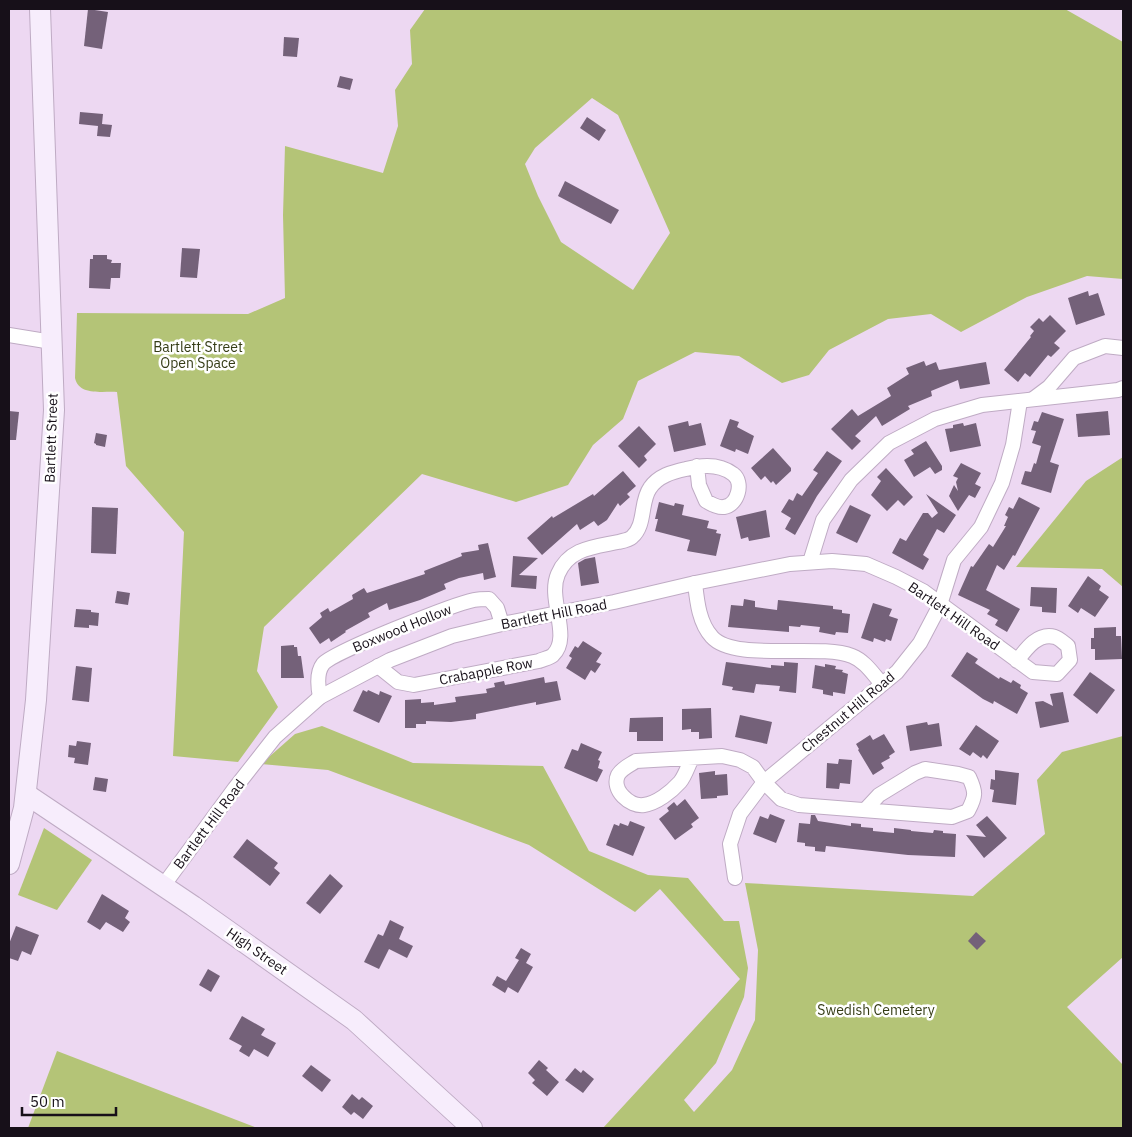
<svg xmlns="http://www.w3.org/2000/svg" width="1132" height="1137" font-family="'IBM Plex Sans',sans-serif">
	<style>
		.green { fill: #b4c477; fill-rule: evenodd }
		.building { fill: #746179 }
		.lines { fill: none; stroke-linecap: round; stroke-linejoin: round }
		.street-casing { stroke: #bfabc4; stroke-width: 16 }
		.secondary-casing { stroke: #bfabc4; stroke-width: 22 }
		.street { stroke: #fff; stroke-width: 14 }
		.secondary { stroke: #f7edfc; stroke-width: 20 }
		.labels { text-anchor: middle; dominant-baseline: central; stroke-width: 5; stroke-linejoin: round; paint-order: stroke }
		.park-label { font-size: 14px; fill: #353c16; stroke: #fff }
		.street-label { font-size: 14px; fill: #171019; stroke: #fff }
	</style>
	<rect width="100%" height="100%" fill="#edd8f2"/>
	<g class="green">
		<path d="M 425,9 L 1065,9 L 1123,42 L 1123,279 L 1087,276 L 1027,297 L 961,332 L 931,314 L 888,319 L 829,350 L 809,375 L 782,383 L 739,356 L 695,352 L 638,381 L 623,419 L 593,445 L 568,485 L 516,502 L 422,474 L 264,627 L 257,671 L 278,707 L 238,762 L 173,756 L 184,532 L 126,466 L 117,392 C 102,391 79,396 75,378 L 77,313 L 248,314 L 285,298 L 283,215 L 285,146 L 383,173 L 398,126 L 395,90 L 412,64 L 410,30 ZM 592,98 L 618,115 L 670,233 L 633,290 L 561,242 L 538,196 L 525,164 L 535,148 Z"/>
		<path d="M 1123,457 L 1123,587 L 1102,569 L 1016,567 L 1086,481 Z"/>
		<path d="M 322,726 L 413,763 L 543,766 L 589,851 L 648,875 L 688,878 L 724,921 L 739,921 L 748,968 L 744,997 L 716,1063 L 684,1100 L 694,1112 L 732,1070 L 755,1020 L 758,950 L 745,883 L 973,896 L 1045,834 L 1037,780 L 1062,752 L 1123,736 L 1123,957 L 1067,1007 L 1123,1065 L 1123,1128 L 603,1128 L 740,979 L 660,889 L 635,912 L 529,845 L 328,770 L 261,764 L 295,734 Z"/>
		<path d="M 44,828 L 92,860 L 57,910 L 18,895 Z"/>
		<path d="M 57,1051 L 257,1128 L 28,1128 Z"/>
	</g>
	<g class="building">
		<path d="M 88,9 L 108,12 L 102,49 L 84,46 Z"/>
		<path d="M 284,37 L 299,38 L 297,57 L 283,56 Z"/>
		<path d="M 340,76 L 353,79 L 350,90 L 337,87 Z"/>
		<path d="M 80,112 L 103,114 L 102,124 L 112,125 L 110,137 L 97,136 L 98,126 L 79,124 Z"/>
		<path d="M 587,117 L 606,130 L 599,141 L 580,128 Z"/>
		<path d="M 565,181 L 619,210 L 611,224 L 558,196 Z"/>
		<path d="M 182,248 L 200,249 L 197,278 L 180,277 Z"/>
		<path d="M 93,255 L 107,255 L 107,259 L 112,260 L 111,263 L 121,263 L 120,278 L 111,278 L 110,289 L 89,288 L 90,259 L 93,259 Z"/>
		<path d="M 1088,291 L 1089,296 L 1098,293 L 1105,315 L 1076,325 L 1068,298 Z"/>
		<path d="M 1050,315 L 1066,331 L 1054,343 L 1060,348 L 1051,357 L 1048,355 L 1030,377 L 1025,373 L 1018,382 L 1004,370 L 1031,337 L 1030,336 L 1034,331 L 1030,327 L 1039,318 L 1043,322 Z"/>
		<path d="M 924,361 L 926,366 L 936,362 L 939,370 L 986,362 L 990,384 L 960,389 L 958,380 L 931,391 L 932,396 L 908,406 L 910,409 L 882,426 L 876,416 L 855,436 L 861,441 L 852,450 L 831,429 L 852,409 L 858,416 L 891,396 L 887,388 L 909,374 L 906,368 Z"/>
		<path d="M 9,411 L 19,412 L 16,440 L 9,440 Z"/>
		<path d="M 1108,411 L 1110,435 L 1078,437 L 1076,414 Z"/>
		<path d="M 1042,412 L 1064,419 L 1050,462 L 1059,465 L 1051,493 L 1021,484 L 1025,471 L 1031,472 L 1034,463 L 1036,464 L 1041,446 L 1032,443 L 1036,431 L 1031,430 L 1034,421 L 1038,422 Z"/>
		<path d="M 730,419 L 739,422 L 737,427 L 754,436 L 748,454 L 736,449 L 735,452 L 720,446 Z"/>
		<path d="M 688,421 L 689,426 L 701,423 L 706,445 L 674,452 L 668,426 Z"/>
		<path d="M 963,423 L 964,426 L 976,423 L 981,446 L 950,452 L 945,429 L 953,428 L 953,425 Z"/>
		<path d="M 639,426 L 656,444 L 644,456 L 647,460 L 639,468 L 618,446 Z"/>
		<path d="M 96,433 L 107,435 L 105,447 L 96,445 L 96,444 L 94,443 Z"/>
		<path d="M 926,441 L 942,466 L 942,470 L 935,474 L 930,467 L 914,477 L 904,460 L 914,454 L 911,450 Z"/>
		<path d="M 773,448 L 791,468 L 791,471 L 776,485 L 773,481 L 771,483 L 765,476 L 761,480 L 751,468 Z"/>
		<path d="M 827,451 L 842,461 L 817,496 L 795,535 L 785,529 L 791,518 L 781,512 L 789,499 L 793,501 L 797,493 L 802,496 L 818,473 L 813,470 Z"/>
		<path d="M 961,463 L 981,473 L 975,484 L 981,487 L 975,498 L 969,495 L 958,511 L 949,496 L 954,485 L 958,491 L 956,482 L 958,478 L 953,476 Z"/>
		<path d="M 886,468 L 913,497 L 904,506 L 898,500 L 887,511 L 871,495 L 881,481 L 877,477 Z"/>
		<path d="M 623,471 L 636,486 L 627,494 L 630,497 L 620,506 L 618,503 L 607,520 L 598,526 L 594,521 L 580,530 L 577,524 L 542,555 L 527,538 L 552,516 L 553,518 L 593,494 L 594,496 Z"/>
		<path d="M 926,494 L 956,515 L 944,533 L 937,529 L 923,555 L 929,559 L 923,570 L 892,553 L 900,538 L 906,541 L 923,513 L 928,513 L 932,518 L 938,513 Z"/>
		<path d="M 1019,497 L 1040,508 L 1015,556 L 1013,555 L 1004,570 L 997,565 L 986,590 L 1020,609 L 1007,632 L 995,625 L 998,620 L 987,614 L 990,610 L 958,595 L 971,566 L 973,567 L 989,544 L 993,547 L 1006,526 L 1004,526 L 1008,517 L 1005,515 L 1009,507 L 1013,509 Z"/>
		<path d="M 659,502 L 674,506 L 675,503 L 684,505 L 682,515 L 709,521 L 707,528 L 717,530 L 716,533 L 721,534 L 716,556 L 687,551 L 690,540 L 655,531 L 658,519 L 655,519 Z"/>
		<path d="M 850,505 L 871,515 L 857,543 L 836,533 Z"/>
		<path d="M 92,507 L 118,508 L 116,554 L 91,553 Z"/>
		<path d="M 766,510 L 770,537 L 749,541 L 748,537 L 741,539 L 736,517 Z"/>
		<path d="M 488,543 L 496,577 L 484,580 L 483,573 L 459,578 L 444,584 L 446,589 L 420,600 L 389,610 L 387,603 L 368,613 L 370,617 L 345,631 L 346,632 L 331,642 L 329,638 L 320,644 L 309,628 L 322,617 L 320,613 L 328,608 L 330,612 L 353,599 L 352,595 L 364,588 L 367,593 L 425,574 L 424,571 L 462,556 L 461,553 L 479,550 L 478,545 Z"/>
		<path d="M 513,556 L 538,558 L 519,575 L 537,576 L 536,589 L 511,587 Z"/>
		<path d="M 595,557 L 599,583 L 581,586 L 578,563 L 585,559 Z"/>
		<path d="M 1088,576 L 1101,586 L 1099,590 L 1109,597 L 1095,617 L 1081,608 L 1078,613 L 1068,606 Z"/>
		<path d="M 1031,587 L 1057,588 L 1056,613 L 1042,612 L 1042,607 L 1030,606 Z"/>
		<path d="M 117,591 L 130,593 L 128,605 L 115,603 Z"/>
		<path d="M 744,599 L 755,601 L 755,607 L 777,610 L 778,600 L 833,606 L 833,609 L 842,610 L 842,613 L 850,614 L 848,633 L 836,632 L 835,635 L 819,632 L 820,627 L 801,625 L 800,627 L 789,626 L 789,632 L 728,627 L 731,605 L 743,606 Z"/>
		<path d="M 873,603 L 892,609 L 889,616 L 898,619 L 891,641 L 886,639 L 885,642 L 874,638 L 873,642 L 861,638 Z"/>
		<path d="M 76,609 L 91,610 L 91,612 L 99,613 L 98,626 L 89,625 L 89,628 L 74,627 Z"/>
		<path d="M 1116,627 L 1116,636 L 1121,636 L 1122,659 L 1095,660 L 1095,649 L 1091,649 L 1091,638 L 1094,638 L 1094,628 Z"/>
		<path d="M 583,641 L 602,653 L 596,662 L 601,664 L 595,673 L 591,670 L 585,680 L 566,668 L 572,658 L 569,656 L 575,646 L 578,648 Z"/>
		<path d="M 294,645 L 294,647 L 297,647 L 298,656 L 301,656 L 304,678 L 281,678 L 281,646 Z"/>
		<path d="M 967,652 L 978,659 L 975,663 L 999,679 L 1000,677 L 1011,683 L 1013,680 L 1021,685 L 1020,688 L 1028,693 L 1017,714 L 994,701 L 993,704 L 983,699 L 951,676 Z"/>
		<path d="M 726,662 L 771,668 L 771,665 L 784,666 L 784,662 L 798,663 L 796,693 L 779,691 L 780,686 L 756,684 L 754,693 L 732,690 L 733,687 L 722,685 Z"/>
		<path d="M 825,664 L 836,666 L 835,669 L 843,670 L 842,672 L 848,674 L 845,694 L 833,692 L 833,696 L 823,694 L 823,690 L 812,688 L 815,665 L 825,667 Z"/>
		<path d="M 76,666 L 92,668 L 89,702 L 72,700 Z"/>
		<path d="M 1090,672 L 1115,690 L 1097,714 L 1073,695 Z"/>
		<path d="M 544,677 L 545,683 L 557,681 L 561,700 L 536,705 L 536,702 L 476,714 L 476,719 L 451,722 L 426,721 L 426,724 L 416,724 L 416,728 L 405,728 L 405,700 L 421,699 L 421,703 L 434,702 L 434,705 L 456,702 L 455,697 L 487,693 L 486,689 L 495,687 L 494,683 L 504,681 L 505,685 Z"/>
		<path d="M 363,690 L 367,692 L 368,690 L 379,695 L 380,691 L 392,696 L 379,723 L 353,711 Z"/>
		<path d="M 1063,692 L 1069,722 L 1040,728 L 1035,702 L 1043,701 L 1053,706 L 1050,694 Z"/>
		<path d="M 711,708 L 712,738 L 699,739 L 699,732 L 691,732 L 691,729 L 682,730 L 682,709 Z"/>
		<path d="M 740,715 L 772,722 L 767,744 L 735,737 Z"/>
		<path d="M 663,717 L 663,741 L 637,741 L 637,732 L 629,732 L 630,718 Z"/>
		<path d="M 927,722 L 928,725 L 939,723 L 942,746 L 910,751 L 906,726 Z"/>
		<path d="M 976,725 L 999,741 L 987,759 L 983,755 L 981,758 L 973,752 L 970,756 L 959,749 Z"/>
		<path d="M 884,734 L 895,752 L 889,756 L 890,758 L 881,763 L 884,768 L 873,775 L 858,750 L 859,749 L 856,744 L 870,735 L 873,740 Z"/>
		<path d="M 77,741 L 91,743 L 88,765 L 74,763 L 75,758 L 68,757 L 69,745 L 76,746 Z"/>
		<path d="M 581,743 L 602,752 L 598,760 L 600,761 L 598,768 L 603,770 L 597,782 L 564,768 L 572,749 L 578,751 Z"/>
		<path d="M 839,759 L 852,760 L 850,784 L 840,783 L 839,789 L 826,788 L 827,763 L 838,764 Z"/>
		<path d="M 995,770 L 1019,773 L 1016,805 L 992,802 L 994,790 L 990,789 L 991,779 L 995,780 Z"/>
		<path d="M 715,771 L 715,775 L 727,774 L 728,795 L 717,796 L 717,798 L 701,799 L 699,773 Z"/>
		<path d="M 95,777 L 108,779 L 106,792 L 93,790 Z"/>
		<path d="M 685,799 L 699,818 L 691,824 L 693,827 L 675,840 L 659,819 L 669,811 L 667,808 L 674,802 L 677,806 Z"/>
		<path d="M 770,814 L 785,820 L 776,843 L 753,834 L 760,816 L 768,819 Z"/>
		<path d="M 811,815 L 815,815 L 818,821 L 851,826 L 851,823 L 861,824 L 861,827 L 873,828 L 873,831 L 894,833 L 894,828 L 911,830 L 911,831 L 933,833 L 934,830 L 943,831 L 943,833 L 956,834 L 955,857 L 908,855 L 826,846 L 825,852 L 815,851 L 815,847 L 805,846 L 805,843 L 797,842 L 799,823 L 810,824 Z"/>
		<path d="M 987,816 L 1007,838 L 984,858 L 966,835 L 986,837 L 976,825 Z"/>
		<path d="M 630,821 L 645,827 L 633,856 L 606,845 L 614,824 L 619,826 L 620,823 L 628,826 Z"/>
		<path d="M 247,839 L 278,863 L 274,868 L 280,873 L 270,886 L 233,857 Z"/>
		<path d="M 330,874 L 343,886 L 320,914 L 306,903 Z"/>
		<path d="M 102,894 L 129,911 L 125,918 L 130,922 L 123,932 L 106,922 L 100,930 L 87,922 Z"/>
		<path d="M 390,920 L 404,927 L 399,939 L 413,946 L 407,958 L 389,949 L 379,969 L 364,962 L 378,934 L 383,936 Z"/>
		<path d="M 16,926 L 39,935 L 31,955 L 22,951 L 18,961 L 9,958 L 9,944 Z"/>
		<path d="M 976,932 L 986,941 L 977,950 L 968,941 Z"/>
		<path d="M 521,948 L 531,954 L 526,963 L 533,967 L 518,993 L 508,987 L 505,993 L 492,985 L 497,976 L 506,981 L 519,960 L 515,958 Z"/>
		<path d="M 208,969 L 220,976 L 211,992 L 199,985 Z"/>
		<path d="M 242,1016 L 265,1029 L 261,1035 L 276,1043 L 268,1057 L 254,1049 L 249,1057 L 239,1051 L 242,1046 L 229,1039 Z"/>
		<path d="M 539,1060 L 548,1068 L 546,1070 L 559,1082 L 547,1096 L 532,1083 L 535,1080 L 528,1073 Z"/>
		<path d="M 311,1065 L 331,1080 L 322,1092 L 302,1076 Z"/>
		<path d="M 575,1068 L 581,1073 L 583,1070 L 594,1079 L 583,1093 L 565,1080 Z"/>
		<path d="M 352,1094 L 359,1100 L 362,1097 L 373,1106 L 363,1119 L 354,1112 L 351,1115 L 342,1107 Z"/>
	</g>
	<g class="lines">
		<g class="street-casing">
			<g id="street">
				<path d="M 9,335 L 52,342"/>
				<path d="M 1033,399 L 1049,387 L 1074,358 L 1105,346 L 1123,348"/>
				<path d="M 810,562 L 823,520 L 851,480 L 889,443 L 935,419 L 982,405 L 1118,390 L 1123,388"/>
				<path d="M 695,583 C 697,601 699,623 712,637 C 734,662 819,643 852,656 C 865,661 873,674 882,684"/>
				<path d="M 378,666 L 398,682 L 414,685 L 539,661 C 543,659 550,658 553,655 C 572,637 547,599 558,574 C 569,548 594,547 618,542 C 623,541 629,540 632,537 C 646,525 640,502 650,488 C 658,476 672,472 686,469 C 701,465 719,463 733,474 C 744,482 738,505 724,507 C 718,508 711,504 706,501 L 699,485 L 697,466"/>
				<path d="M 320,697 C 318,687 316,673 323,664 C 333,652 454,604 474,600 C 479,599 484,599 489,599 L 497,608 L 502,624"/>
				<path d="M 692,758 C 688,766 685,776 680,782 C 671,792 657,803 644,805 C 630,807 611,790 618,775 C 622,768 630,765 636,761 L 722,756 L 740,760 L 753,767 L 764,782 L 781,799 L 799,805 L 952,817 L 968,811 C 976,796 976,792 969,777 L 958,774 L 925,769 L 915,773 L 879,795 L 865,810"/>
				<path d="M 735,878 L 730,844 L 740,814 L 764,782 L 897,672 L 920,643 L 940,605 L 954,560 L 981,527 L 1002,483 L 1013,445 L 1020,401"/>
				<path d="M 163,886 L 235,788 L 275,737 L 320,697 L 390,660 L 452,636 L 502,624 L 614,602 L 695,583 L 790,564 L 832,561 L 866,564 L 896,577 L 923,591 L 1033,672 L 1057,674 L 1070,660 L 1068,646 C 1065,644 1059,638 1055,637 C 1038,632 1026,649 1017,661"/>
			</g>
		</g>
		<g class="secondary-casing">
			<g id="secondary">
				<path d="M 26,794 L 193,906 L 354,1020 L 472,1128"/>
				<path d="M 9,864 L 24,808 L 36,700 L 54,410 L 40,9"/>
			</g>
		</g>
		<use href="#street" class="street"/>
		<use href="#secondary" class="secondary"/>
	</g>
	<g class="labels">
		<g class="park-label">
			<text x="198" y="347">Bartlett Street<tspan x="198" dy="16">Open Space</tspan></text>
			<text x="876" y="1010">Swedish Cemetery</text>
		</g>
		<g class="street-label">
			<text transform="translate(51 438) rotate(-88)">Bartlett Street</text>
			<text transform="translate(554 614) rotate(-11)">Bartlett Hill Road</text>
			<text transform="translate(954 616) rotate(35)">Bartlett Hill Road</text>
			<text transform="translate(402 628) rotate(-22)">Boxwood Hollow</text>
			<text transform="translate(486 671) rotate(-11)">Crabapple Row</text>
			<text transform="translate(848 712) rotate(-40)">Chestnut Hill Road</text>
			<text transform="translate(209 824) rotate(-53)">Bartlett Hill Road</text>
			<text transform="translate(257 951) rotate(35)">High Street</text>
		</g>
	</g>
	<rect width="1132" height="1137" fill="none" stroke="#171019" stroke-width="20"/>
	<path d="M22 1107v8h94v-8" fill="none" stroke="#171019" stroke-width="2.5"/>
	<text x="30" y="1107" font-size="15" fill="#171019" stroke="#ffffff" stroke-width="4" paint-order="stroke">50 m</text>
</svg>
